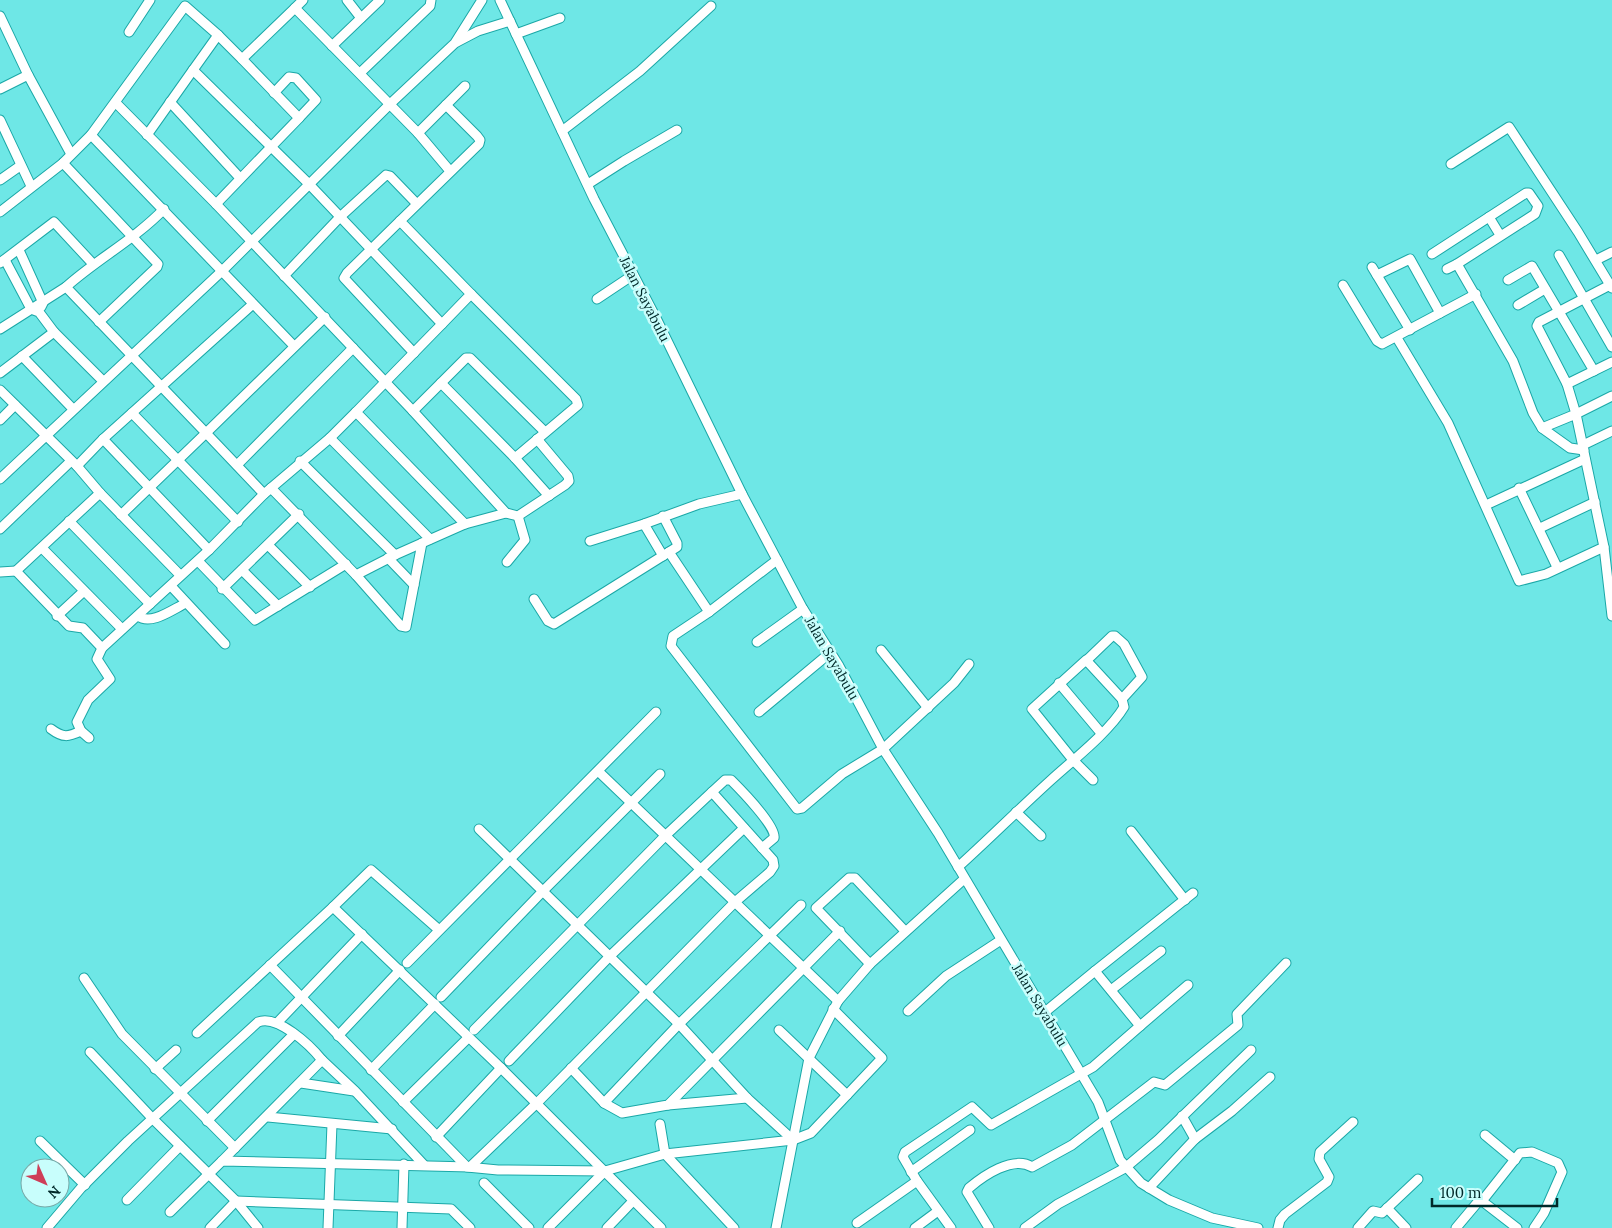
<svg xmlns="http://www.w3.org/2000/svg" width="1612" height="1228" font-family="Lora,serif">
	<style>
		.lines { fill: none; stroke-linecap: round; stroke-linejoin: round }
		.street-casing { stroke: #1ba8a7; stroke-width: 11 }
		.street { stroke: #fff; stroke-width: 9 }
		.labels { text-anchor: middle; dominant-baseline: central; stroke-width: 5; stroke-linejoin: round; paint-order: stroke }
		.street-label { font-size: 14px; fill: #002929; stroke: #c8fefc }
	</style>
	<rect width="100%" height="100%" fill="#6ee7e6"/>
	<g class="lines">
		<g class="street-casing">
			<g id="street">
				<path d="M 347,0 L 361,18"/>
				<path d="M 500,0 L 594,199 L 655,316 L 742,494 L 803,609 L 839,666 L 883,749 L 938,833 L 1098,1102 L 1120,1160 L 1141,1183 L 1169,1200 L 1212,1218 L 1258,1228"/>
				<path d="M 295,8 L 303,0"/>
				<path d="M 0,16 L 28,75 L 71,154"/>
				<path d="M 129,32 L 150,0"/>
				<path d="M 516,34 L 560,18"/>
				<path d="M 218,35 L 242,59 L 295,8 L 418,133 L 450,171"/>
				<path d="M 457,42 L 478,31 L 510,21"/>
				<path d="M 332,46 L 380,0"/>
				<path d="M 360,73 L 430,6 L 431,0"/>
				<path d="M 0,89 L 28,75"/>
				<path d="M 274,93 L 289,77 L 296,78 L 316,100 L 299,118"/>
				<path d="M 170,102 L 240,178"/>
				<path d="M 116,103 L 216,204 L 413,411"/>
				<path d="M 0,120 L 31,186"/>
				<path d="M 562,131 L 640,71 L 711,6"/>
				<path d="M 418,133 L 465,86"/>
				<path d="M 91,135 L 294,346"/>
				<path d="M 147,135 L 193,70"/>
				<path d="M 63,163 L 158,264 L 157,267 L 99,322"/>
				<path d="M 1451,164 L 1509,127 L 1578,232 L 1610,285 L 1612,284"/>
				<path d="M 0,180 L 20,166"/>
				<path d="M 588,184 L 624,161 L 677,130"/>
				<path d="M 216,204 L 299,118 L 242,59"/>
				<path d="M 0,212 L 63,163 L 91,135 L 185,6 L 218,35 L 193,70 L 309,184 L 442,324 L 471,294 L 400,221 L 479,144 L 480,140 L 477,136 L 446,105"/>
				<path d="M 1489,217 L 1500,235"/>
				<path d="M 400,221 L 347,273 L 344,278 L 414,353"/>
				<path d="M 19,250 L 43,303 L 41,307"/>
				<path d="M 1432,254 L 1526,193 L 1529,193 L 1538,206 L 1535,214 L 1457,264 L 1513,361 L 1533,413 L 1542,428 L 1570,448 L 1584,450"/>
				<path d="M 1559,255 L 1612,347"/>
				<path d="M 5,260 L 31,309"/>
				<path d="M 1596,260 L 1612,252"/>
				<path d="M 0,263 L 54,222 L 93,264"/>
				<path d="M 1372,267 L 1410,330"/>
				<path d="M 1447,269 L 1457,264"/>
				<path d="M 1377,275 L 1410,259 L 1440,313"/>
				<path d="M 284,276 L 340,217 L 386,175 L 390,176 L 417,204"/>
				<path d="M 1508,280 L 1532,266 L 1594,371"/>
				<path d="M 1343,285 L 1377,341 L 1382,344 L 1476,294"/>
				<path d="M 66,287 C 97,259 134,240 164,209"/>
				<path d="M 1612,288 L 1610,285 L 1539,322 L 1537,326 L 1567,384 L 1612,362"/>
				<path d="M 597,299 L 633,275"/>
				<path d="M 1518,305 L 1545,289"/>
				<path d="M 31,309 L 39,312 L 54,332 L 103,381"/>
				<path d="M 442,324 L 356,412 L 465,524"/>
				<path d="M 0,329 L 66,287 L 206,433 L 121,515"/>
				<path d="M 1397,338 L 1448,423 L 1519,581 L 1546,574 L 1604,547 L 1576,414 L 1612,396"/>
				<path d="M 22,356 L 73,409"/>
				<path d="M 0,373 L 54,332"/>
				<path d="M 441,383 L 515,458 L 578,405 L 576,399 L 471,294"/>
				<path d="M 0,390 L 77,466 L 100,493"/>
				<path d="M 132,413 L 238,522"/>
				<path d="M 0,420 L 15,405"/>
				<path d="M 1542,428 L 1576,414 L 1567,384"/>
				<path d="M 330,438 L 430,539"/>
				<path d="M 103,439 L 209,550"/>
				<path d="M 1583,445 L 1612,431"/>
				<path d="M 515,458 L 549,496"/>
				<path d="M 300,461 L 395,555"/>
				<path d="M 237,465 L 353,348"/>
				<path d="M 77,466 L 103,439 L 253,304"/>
				<path d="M 0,479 L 222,271 L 390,104 L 455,43 L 482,0"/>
				<path d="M 271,488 L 356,575 L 395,555 L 465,524 L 506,513 L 518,516 L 565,485 L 569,481 L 568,476 L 537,439"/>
				<path d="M 1519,488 L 1557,567"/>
				<path d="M 264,494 L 206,433 L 325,317"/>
				<path d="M 1486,505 L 1585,459"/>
				<path d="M 506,513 L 413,411 L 466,358 L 470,358 L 545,432"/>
				<path d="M 69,521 L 150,604"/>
				<path d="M 644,524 L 663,556"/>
				<path d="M 1540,528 L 1595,502"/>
				<path d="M 0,529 L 71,461"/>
				<path d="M 590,541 L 644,524 L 699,504 L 742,494"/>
				<path d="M 268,545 L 310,587"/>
				<path d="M 1604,547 L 1612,616"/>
				<path d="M 42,548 L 122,629"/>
				<path d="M 669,552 L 709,612"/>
				<path d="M 388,558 L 414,585"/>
				<path d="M 777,560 L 709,612 L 673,636 L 671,646 L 797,809 L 802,808 L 842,774 L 883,749 L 954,683 L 969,664"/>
				<path d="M 198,561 L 255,620 L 346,564"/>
				<path d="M 507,562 L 525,540 L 518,516"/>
				<path d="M 242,570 L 278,606"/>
				<path d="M 0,572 L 16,571"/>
				<path d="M 356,575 L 401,626 L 406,627 L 422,543"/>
				<path d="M 171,586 L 225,644"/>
				<path d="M 222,589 L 299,514"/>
				<path d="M 534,599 L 548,621 L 554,624 L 677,547 L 677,543 L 663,516"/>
				<path d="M 57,616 L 84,591"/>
				<path d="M 138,616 C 151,626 173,609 186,603"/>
				<path d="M 757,642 L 803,609"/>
				<path d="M 102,648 L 83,628 L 69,626 L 16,571 L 100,493 L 180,575"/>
				<path d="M 881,650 L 928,708"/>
				<path d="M 1087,660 L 1112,636 L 1115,636 L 1124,644 L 1142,677 L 1122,699"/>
				<path d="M 1059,683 L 1101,733"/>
				<path d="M 759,712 L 831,652"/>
				<path d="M 51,729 C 63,738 68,737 81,731"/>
				<path d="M 89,738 L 81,731 L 77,722 L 88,700 L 110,679 L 97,659 L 102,648 L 209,550 L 264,494 L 330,438 L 356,412"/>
				<path d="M 598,771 L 838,1001 L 809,1058 L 776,1228"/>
				<path d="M 712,792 L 725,780 L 731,780 C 740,789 777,827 774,838 L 762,848"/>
				<path d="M 1016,812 L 1041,836"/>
				<path d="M 479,829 L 679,1024 L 747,1098 L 793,1140"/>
				<path d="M 1131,831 L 1185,900"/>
				<path d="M 958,867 C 989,839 1019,809 1051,780 C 1073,760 1109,732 1124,707 L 1122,699 L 1086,660 L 1032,709 L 1073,760 L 1093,780"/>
				<path d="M 333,907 L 371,870 L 438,929"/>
				<path d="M 407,963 L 656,712"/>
				<path d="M 870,964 L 816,908 L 849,878 L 855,878 L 905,931"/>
				<path d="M 270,965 L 467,1167 L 498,1170 L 605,1171"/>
				<path d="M 84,978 L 122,1034 L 235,1148"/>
				<path d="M 1111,990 L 1161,951"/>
				<path d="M 441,997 L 543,891 L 660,774"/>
				<path d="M 838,1001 L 870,964 L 963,880"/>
				<path d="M 833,1009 L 882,1058 L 847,1095"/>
				<path d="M 908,1011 L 946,976 L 1001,940"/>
				<path d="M 1045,1012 L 1095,971"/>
				<path d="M 277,1023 L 362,934"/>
				<path d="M 1140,1026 L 1188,985"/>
				<path d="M 197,1033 L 333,907 L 501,1068 L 661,1228"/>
				<path d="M 338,1036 L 400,970"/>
				<path d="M 90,1052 L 152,1118 L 236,1201 L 258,1228"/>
				<path d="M 509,1061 L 610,956 L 744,828"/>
				<path d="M 571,1068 L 604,1103 L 622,1113 L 668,1105 L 840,931"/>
				<path d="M 155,1069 L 176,1050"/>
				<path d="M 371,1070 L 435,1004"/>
				<path d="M 301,1083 L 354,1091"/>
				<path d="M 403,1102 L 468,1038"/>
				<path d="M 604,1103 L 679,1024 L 801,905"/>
				<path d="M 668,1105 L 747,1098"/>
				<path d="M 1182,1116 L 1195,1139"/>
				<path d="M 268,1117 L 392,1129"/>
				<path d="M 207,1121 L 294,1034"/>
				<path d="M 660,1124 L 665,1154 L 734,1228"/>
				<path d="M 1485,1135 L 1515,1160"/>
				<path d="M 436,1137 L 501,1068"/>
				<path d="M 40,1141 L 85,1185"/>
				<path d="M 222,1161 L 322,1060 L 355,1091 L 424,1165"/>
				<path d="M 911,1172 L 970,1130"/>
				<path d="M 484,1183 L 529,1228"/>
				<path d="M 1149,1188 L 1195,1139 L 1232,1111 L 1270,1077"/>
				<path d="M 127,1200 L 180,1146"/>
				<path d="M 1482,1201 L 1520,1153 L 1532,1152 L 1558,1163 L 1562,1172 L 1544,1213 L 1534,1228"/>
				<path d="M 1387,1208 L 1406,1228"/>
				<path d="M 170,1212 L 222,1161 L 470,1167 L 537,1103 L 735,902 L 770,872 L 774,866 L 773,860 L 712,792 L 665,836 L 474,1030"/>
				<path d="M 857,1223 L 917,1181"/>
				<path d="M 47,1228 L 81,1188 L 128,1141 L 258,1022 C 277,1014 310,1045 322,1060"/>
				<path d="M 210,1228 L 236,1201 L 451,1209 L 470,1228"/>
				<path d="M 328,1228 L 332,1124"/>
				<path d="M 402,1228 L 404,1164"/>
				<path d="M 548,1228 L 605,1171 L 665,1154 L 793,1140 L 811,1133 L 847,1095 L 779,1030"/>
				<path d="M 607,1228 L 633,1201"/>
				<path d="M 915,1228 L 938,1211"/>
				<path d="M 951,1228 L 917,1181 L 903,1157 L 905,1152 L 972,1107 L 991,1125 L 1093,1067 L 1140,1026 L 1095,971 L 1193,893"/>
				<path d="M 989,1228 L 967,1192 L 969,1188 C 983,1176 1013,1155 1032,1167 L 1072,1145 L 1154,1082 L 1165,1085 L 1238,1025 L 1237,1014 L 1286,963"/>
				<path d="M 1025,1228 L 1058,1204 L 1125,1168 L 1158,1140 L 1251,1050"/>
				<path d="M 1278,1228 L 1280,1220 L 1285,1214 L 1327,1182 L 1329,1177 L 1319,1159 L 1320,1152 L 1353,1122"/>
				<path d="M 1358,1228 L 1373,1211 L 1382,1213 L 1418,1179"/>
				<path d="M 1456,1228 L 1477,1203 L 1482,1201 L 1517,1228"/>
			</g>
		</g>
		<use href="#street" class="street"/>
	</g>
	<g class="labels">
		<g class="street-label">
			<text transform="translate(645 299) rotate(63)">Jalan Sayabulu</text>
			<text transform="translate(832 658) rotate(60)">Jalan Sayabulu</text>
			<text transform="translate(1040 1005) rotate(59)">Jalan Sayabulu</text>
		</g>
	</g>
	<g transform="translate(45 1183) rotate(135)"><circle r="24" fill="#c8fefc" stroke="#78a9a8"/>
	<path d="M0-4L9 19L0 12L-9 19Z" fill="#ce3e58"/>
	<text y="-8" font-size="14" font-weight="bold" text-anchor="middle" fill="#002929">N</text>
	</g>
	<path d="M1432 1198v8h125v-8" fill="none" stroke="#002929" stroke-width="2.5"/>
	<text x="1440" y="1198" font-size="15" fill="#002929" stroke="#c8fefc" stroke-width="4" paint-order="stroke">100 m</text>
</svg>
